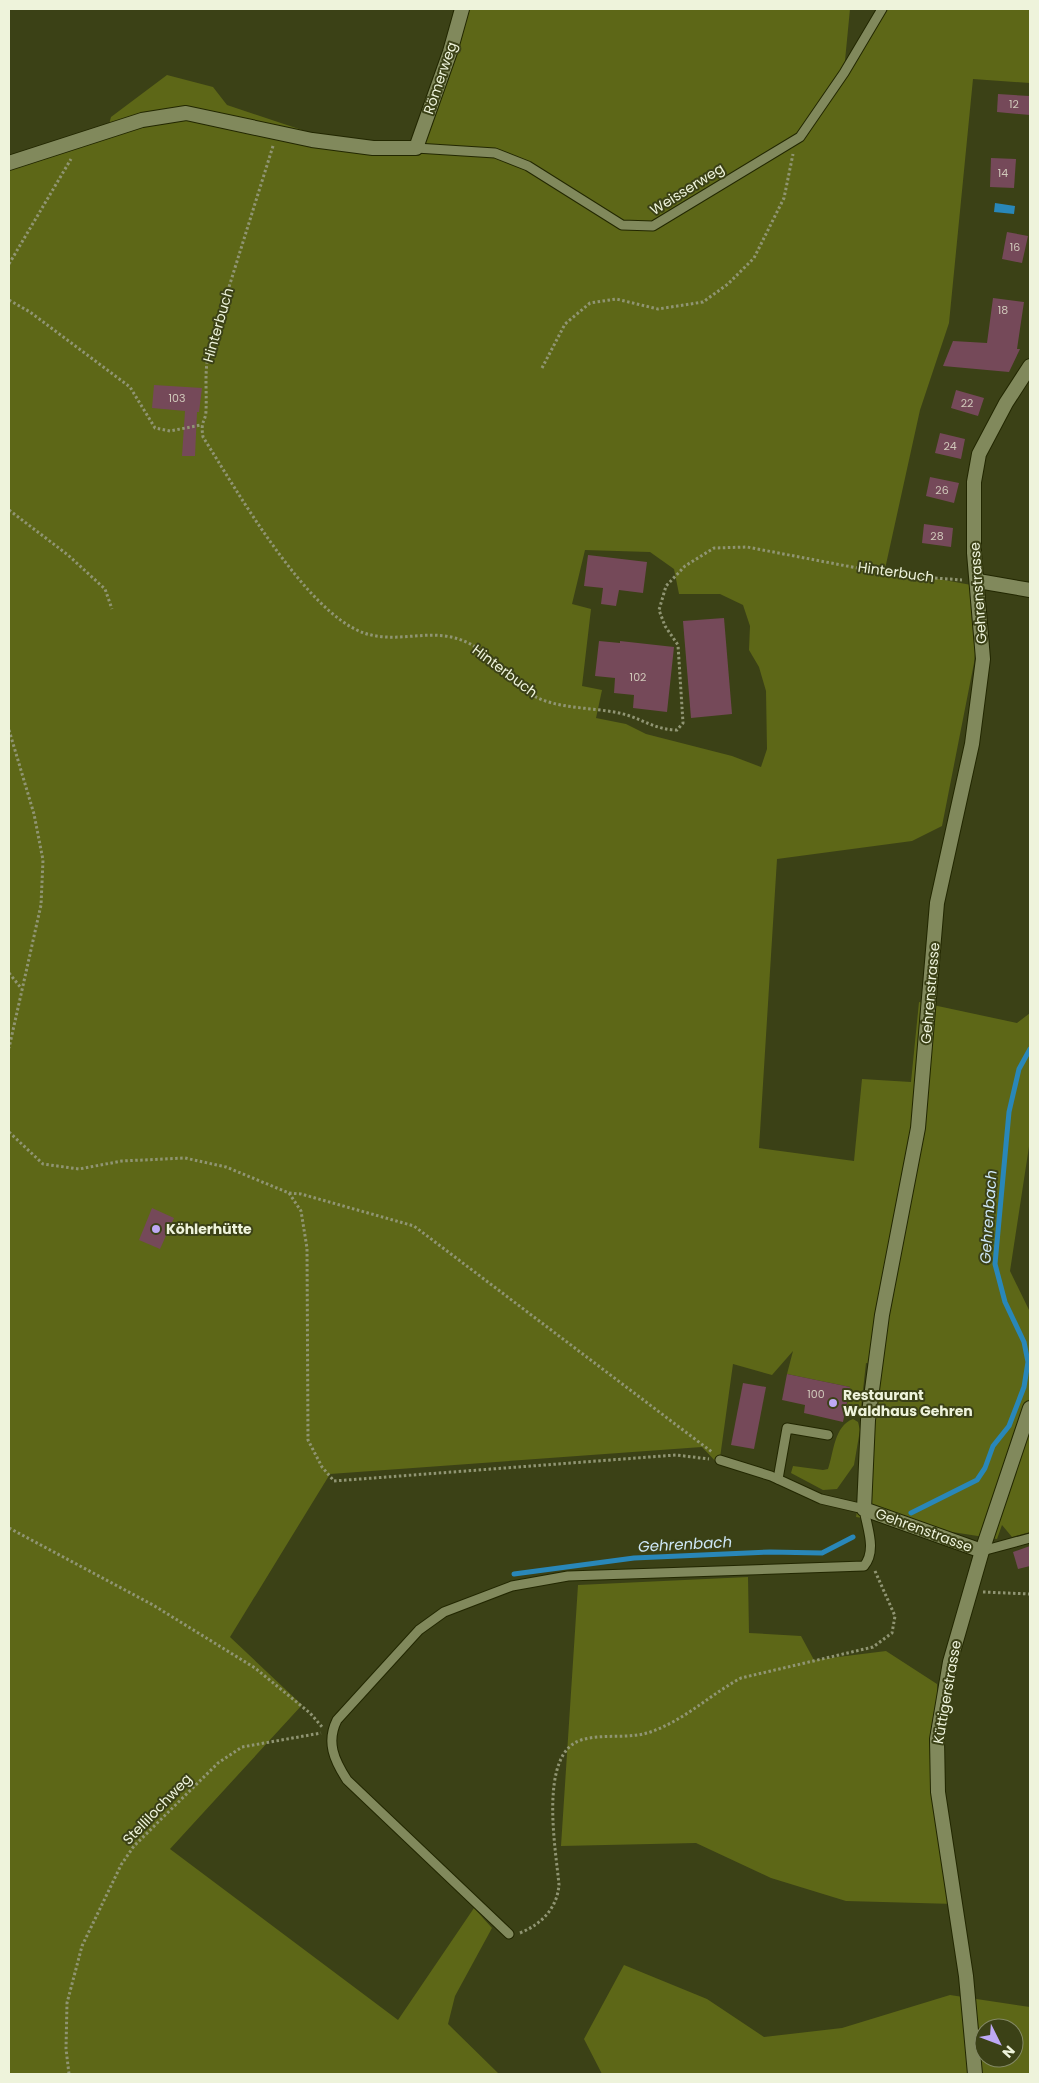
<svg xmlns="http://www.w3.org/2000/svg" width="1039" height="2083" font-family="Poppins,sans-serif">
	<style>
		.green { fill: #5d6717; fill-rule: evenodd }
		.water { fill: #2987b9 }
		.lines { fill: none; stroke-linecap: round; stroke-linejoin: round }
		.stream { stroke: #2987b9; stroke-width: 5 }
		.building { fill: #754959 }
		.service-casing { stroke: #222700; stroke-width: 11 }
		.minor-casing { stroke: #222700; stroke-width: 16 }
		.path { stroke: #909573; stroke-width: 3; stroke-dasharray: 2.5 2.5; stroke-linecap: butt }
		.service { stroke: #81895c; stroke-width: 9 }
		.minor { stroke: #81895c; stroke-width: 14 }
		.poi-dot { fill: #bea9f4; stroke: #3b4116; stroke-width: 2 }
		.labels { text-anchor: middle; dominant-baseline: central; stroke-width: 4; stroke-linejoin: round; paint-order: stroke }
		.number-label { font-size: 11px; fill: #d0c8ba }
		.street-label { font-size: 14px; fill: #eef3db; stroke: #3b4116 }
		.poi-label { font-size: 14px; font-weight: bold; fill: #eef3db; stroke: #3b4116; text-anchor: start }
		.water-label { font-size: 15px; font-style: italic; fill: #cee7f7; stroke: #3b4116 }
	</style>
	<rect width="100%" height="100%" fill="#3b4116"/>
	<g class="green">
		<path d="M 457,9 L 850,9 L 844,71 L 882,9 L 1030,9 L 1030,83 L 973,79 L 949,323 L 920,410 L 885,569 L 982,587 L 974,663 L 942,826 L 912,841 L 777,859 L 759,1148 L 854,1161 L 862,1079 L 911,1082 L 919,1002 L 1017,1023 L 1030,1013 L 1030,1140 L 1010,1271 L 1030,1312 L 1030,1532 L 1012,1537 L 1002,1525 L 997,1539 L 856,1517 L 882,1366 L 866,1363 L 861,1408 L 847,1405 L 850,1387 L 787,1374 L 793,1351 L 772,1375 L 733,1364 L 719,1465 L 702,1447 L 330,1474 L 230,1637 L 302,1705 L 170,1849 L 398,2020 L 474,1908 L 492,1928 L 455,1996 L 448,2024 L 499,2074 L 9,2074 L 9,168 L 106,136 L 111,117 L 167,75 L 213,87 L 227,105 L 320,136 L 353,140 L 411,142 L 439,67 ZM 585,550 L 650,552 L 674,569 L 679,594 L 720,594 L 743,605 L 750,626 L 749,650 L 759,667 L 766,691 L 767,749 L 761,767 L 732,756 L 646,734 L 626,724 L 596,718 L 602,690 L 582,686 L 591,609 L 572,604 Z"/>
		<path d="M 853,1419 L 858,1422 L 860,1430 L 854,1465 L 837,1489 L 823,1490 L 791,1473 L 793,1466 L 823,1470 L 828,1469 C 834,1452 834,1426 853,1419 Z"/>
		<path d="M 748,1577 L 749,1633 L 801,1636 L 814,1660 L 886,1651 L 937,1684 L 941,1833 L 955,1904 L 846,1901 L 771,1878 L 696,1843 L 561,1846 L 578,1585 Z"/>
		<path d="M 624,1965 L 707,1999 L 764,2037 L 842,2028 L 950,1995 L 1030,2007 L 1030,2074 L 602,2074 L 584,2039 ZM 984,2028 L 1014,2028 L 1014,2058 L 984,2058 Z"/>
	</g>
	<path class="water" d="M 995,203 L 1015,206 L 1014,214 L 994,212 Z"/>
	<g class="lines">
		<g class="stream">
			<path d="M 911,1513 L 977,1480 L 985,1468 L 993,1446 L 1009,1426 L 1024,1387 L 1028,1362 L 1024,1342 L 1005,1302 L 995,1264 L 1009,1112 L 1019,1069 L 1030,1049"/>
			<path d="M 514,1574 L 634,1558 L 770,1552 L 822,1553 L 853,1537"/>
		</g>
	</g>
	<g class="building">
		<path d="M 998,94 L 1030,96 L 1030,115 L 997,112 Z"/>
		<path d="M 991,158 L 1016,159 L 1014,188 L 990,187 Z"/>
		<path d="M 1007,232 L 1028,236 L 1022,263 L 1002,259 Z"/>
		<path d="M 993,298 L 1024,302 L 1017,349 L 1020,349 L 1009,372 L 943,366 L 953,341 L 987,343 Z"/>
		<path d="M 154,385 L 202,388 L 199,412 L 197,412 L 195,456 L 182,456 L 185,411 L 152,408 Z"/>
		<path d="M 956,390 L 984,398 L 978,416 L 951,408 Z"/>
		<path d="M 940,433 L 965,439 L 961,459 L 935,453 Z"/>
		<path d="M 930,477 L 959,483 L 954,503 L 926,496 Z"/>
		<path d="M 924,524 L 953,528 L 951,547 L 922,543 Z"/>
		<path d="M 588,555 L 647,562 L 643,593 L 619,590 L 616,606 L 601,604 L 603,588 L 584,586 Z"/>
		<path d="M 724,618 L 732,714 L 691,718 L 683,621 Z"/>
		<path d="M 599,641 L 620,643 L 620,641 L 674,647 L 667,712 L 633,708 L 634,695 L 614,693 L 615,678 L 595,676 Z"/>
		<path d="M 152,1208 L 174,1218 L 160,1249 L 139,1240 Z"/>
		<path d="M 787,1374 L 850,1387 L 843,1422 L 804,1413 L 805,1405 L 782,1400 Z"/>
		<path d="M 743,1383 L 766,1387 L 754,1449 L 731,1445 Z"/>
		<path d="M 1030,1546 L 1030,1566 L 1018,1569 L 1013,1552 Z"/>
	</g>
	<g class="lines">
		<g class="service-casing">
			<g id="service">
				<path d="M 416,148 L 495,153 L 528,166 L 622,225 L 653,226 L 800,137 L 844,73 L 882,9"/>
				<path d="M 778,1479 L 787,1428 L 828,1435"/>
				<path d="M 982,1551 L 1030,1538"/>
				<path d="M 509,1934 L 347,1780 C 334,1760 326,1742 337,1720 L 419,1630 L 444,1612 L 512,1586 L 568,1576 L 864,1566 C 877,1550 867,1528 864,1509 L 821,1499 L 771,1476 L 720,1460"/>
			</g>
		</g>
		<g class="minor-casing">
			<g id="minor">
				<path d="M 9,163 L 142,120 L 186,113 L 312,140 L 373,148 L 416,148 L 450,52 L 462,9"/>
				<path d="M 978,581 L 1030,590"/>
				<path d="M 982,1551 L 864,1509 L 868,1420 L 882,1315 L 918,1128 L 937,903 L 972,744 L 983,659 L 974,553 L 974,482 L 979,454 L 1006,403 L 1030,366"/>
				<path d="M 975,2074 L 966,1976 L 938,1792 L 937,1739 L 950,1662 L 982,1551 L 1030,1408"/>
			</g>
		</g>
		<g class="path">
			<path d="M 273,146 L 209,351 C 204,372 207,390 206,410 C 206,422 200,420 203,437 C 236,489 306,613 364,633 C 402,646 438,622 477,648 C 496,661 510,680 529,693 C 556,711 596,706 627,715 C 645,721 658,730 677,730 L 683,723 L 678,645 L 665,626 L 659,610 L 666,586 L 685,566 L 714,548 L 747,547 L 894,575 L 962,580"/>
			<path d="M 9,264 L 71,159"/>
			<path d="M 9,300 L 30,312 L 130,387 L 155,428 L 170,431 L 201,425"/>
			<path d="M 542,368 L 565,324 L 590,303 L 616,299 L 658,309 L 703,302 L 728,284 L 754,258 L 784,198 L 793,154"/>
			<path d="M 9,510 L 68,555 L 105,589 L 112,609"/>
			<path d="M 9,730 L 34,814 L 43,860 L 41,905 L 9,1048"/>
			<path d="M 9,973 L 21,988"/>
			<path d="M 9,1132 L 43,1164 L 79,1169 L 122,1161 L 185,1158 L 226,1167 L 289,1193 L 301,1194 L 414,1226 L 712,1452"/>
			<path d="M 289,1193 L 301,1211 L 307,1248 L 308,1440 L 322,1467 L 334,1481 L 676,1455 L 709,1459"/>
			<path d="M 9,1528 L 153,1605 L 255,1668 L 310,1713 L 323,1728"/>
			<path d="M 983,1592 L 1030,1594"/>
			<path d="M 520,1933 C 542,1924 557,1908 559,1885 C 556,1850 538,1754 581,1740 C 604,1733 631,1740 653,1731 C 686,1719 711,1694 741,1678 L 873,1647 L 892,1633 L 895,1616 L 875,1571"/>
			<path d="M 69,2074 L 66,2049 L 67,2003 L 82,1946 L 121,1865 L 134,1846 L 218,1763 L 242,1747 L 321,1733"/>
		</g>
		<use href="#service" class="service"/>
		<use href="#minor" class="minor"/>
	</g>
	<g class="poi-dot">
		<circle cx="156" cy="1229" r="5"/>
		<circle cx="833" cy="1403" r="5"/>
	</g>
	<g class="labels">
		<g class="number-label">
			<text x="1014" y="104">12</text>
			<text x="1003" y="173">14</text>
			<text x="1015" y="247">16</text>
			<text x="1003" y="310">18</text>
			<text x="177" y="398">103</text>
			<text x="967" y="403">22</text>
			<text x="950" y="446">24</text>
			<text x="942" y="490">26</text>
			<text x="937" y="536">28</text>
			<text x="638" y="677">102</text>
			<text x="816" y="1394">100</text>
		</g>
		<g class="street-label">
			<text transform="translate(440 78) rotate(-71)">Römerweg</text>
			<text transform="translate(687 189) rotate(-32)">Weisserweg</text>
			<text transform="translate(218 325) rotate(-74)">Hinterbuch</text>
			<text transform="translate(896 572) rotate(8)">Hinterbuch</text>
			<text transform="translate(978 593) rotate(-94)">Gehrenstrasse</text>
			<text transform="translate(505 671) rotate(37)">Hinterbuch</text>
			<text transform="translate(930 993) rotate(-85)">Gehrenstrasse</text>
			<text transform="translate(924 1530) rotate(20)">Gehrenstrasse</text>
			<text transform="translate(947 1692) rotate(-80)">Küttigerstrasse</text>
			<text transform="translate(157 1809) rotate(-46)">Stellilochweg</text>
		</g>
		<g class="poi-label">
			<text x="166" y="1229">Köhlerhütte</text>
			<text x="843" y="1395">Restaurant<tspan x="843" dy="16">Waldhaus Gehren</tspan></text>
		</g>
		<g class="water-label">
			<text transform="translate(988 1217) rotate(-86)">Gehrenbach</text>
			<text transform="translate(685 1544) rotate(-3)">Gehrenbach</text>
		</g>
	</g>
	<rect width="1039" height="2083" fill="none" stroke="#eef3db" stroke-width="20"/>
	<g transform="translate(999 2043) rotate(132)"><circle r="24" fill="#3b4116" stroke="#838865"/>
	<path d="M0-4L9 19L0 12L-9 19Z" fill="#bea9f4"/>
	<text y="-8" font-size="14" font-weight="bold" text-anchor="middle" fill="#eef3db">N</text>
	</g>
</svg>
